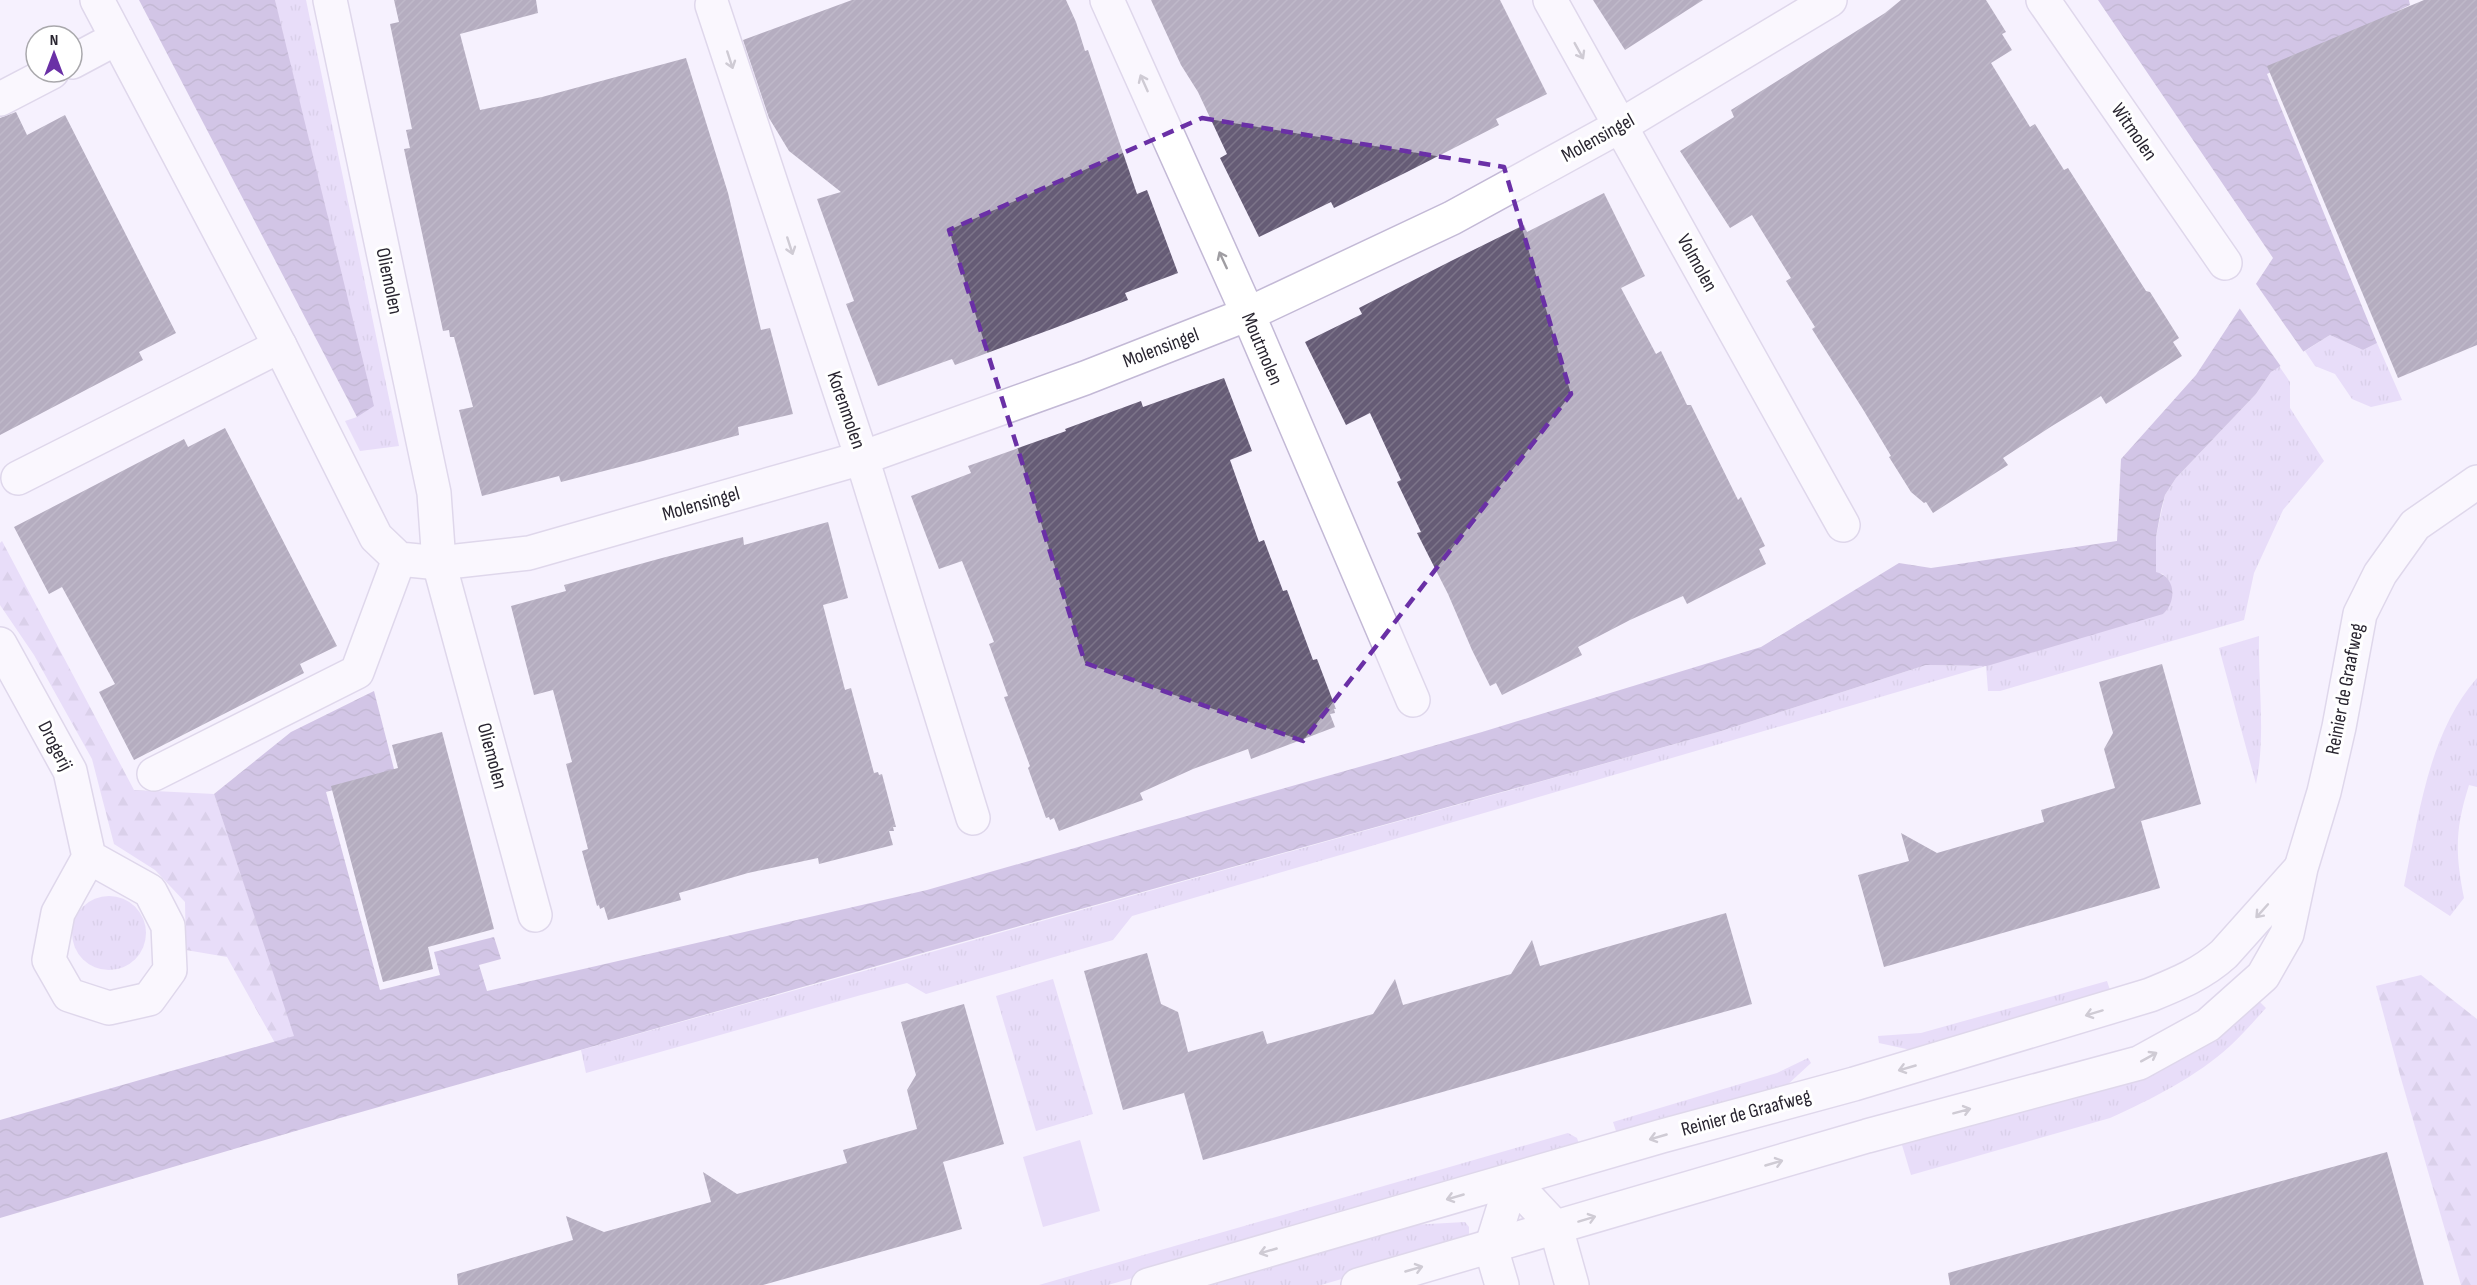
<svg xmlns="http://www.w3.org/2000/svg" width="2477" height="1285" font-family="'Sofia Sans Condensed',sans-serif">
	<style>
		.grass { fill: url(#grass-tufts) }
		.forest { fill: url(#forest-firs) }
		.park { fill: #d7c5f4 }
		.water { fill: url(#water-waves) }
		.pier { fill: #f6f1fe }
		.building { fill: url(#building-hatch) }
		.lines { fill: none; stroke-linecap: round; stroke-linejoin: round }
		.minor-casing { stroke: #c3b9d6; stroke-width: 36 }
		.secondary-casing { stroke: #c3b9d6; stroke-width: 36 }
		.minor { stroke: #fff; stroke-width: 33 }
		.secondary { stroke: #fff; stroke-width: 33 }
		.oneway { stroke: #9f9da2 }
		.marked { fill: none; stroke: #6a30a6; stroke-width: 4.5; stroke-dasharray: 12 8; stroke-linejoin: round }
		.labels { text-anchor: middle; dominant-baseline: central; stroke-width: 6; stroke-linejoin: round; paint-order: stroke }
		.street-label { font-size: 20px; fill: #292530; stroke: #fff }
	</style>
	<defs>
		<pattern id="grass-tufts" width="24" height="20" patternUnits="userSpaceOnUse" patternTransform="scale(1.5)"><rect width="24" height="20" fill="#d7c5f4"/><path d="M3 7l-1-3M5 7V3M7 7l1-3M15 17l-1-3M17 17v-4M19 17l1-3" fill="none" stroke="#b9a9d2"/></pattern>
		<pattern id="forest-firs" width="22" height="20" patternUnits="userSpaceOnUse" patternTransform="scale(1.5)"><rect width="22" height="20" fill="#d7c5f4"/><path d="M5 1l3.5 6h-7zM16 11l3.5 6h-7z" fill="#b9a9d2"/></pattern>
		<pattern id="water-waves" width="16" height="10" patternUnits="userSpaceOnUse" patternTransform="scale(1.5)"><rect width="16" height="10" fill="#a791c9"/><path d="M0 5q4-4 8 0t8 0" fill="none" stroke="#8876a4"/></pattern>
		<pattern id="building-hatch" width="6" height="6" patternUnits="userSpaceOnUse" patternTransform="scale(1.5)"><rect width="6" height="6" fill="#665c76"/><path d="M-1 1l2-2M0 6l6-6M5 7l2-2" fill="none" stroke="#7c7489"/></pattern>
	</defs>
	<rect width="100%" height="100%" fill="#f6f1fe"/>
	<g class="grass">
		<path d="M 275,0 L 306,0 L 399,446 L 360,451 L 345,421 L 357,417 Z"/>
		<path d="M 2330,335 L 2363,350 L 2377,343 L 2402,400 L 2371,407 L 2352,399 L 2335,374 L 2315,366 L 2305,351 Z"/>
		<path d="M 2279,366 L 2290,382 L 2290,408 L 2324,461 L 2283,510 L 2254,573 L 2244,620 L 2000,691 L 1988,691 L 1986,666 L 1132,916 L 1113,940 L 926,994 L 907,983 L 861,995 L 586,1073 L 581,1050 L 1718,732 L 1926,665 L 1987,666 L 2164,574 L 2156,573 L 2156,537 L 2165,495 L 2176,478 L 2256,394 L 2271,372 Z"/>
		<path d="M 2259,636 C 2258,686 2266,736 2256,784 L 2219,648 Z"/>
		<path d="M 2477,678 L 2477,787 L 2469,785 C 2455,829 2455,853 2464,898 L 2450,916 L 2404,886 C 2419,816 2428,734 2477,678 Z"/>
		<circle cx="109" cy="933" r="37"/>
		<path d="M 1053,979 L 1093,1114 L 1036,1131 L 996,996 Z"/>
		<path d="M 2107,981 L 2113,999 L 1911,1050 L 1879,1043 L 1878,1036 L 1921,1033 Z"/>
		<path d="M 2260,1002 L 2266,1008 C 2254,1021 2243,1034 2230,1046 C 2196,1077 2152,1099 2110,1118 L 1911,1175 L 1902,1145 L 2140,1076 C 2188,1058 2222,1037 2260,1002 Z"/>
		<path d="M 1808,1058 L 1811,1063 L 1786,1086 L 1619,1140 L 1613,1122 L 1777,1073 Z"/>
		<path d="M 1568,1133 L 1577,1138 L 1581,1150 L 1108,1285 L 1039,1285 Z"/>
		<path d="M 1465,1222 L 1469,1227 L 1469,1242 L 1321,1285 L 1192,1285 L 1411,1225 Z"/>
	</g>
	<g class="forest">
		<path d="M 2,541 L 134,790 L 214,794 L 295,1036 L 275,1043 L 227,957 L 186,950 L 185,902 L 155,870 L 114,844 L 92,759 L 34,655 L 0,605 L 0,543 Z"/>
		<path d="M 2421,975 L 2477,1019 L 2477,1285 L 2461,1285 L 2400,1075 L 2376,986 Z"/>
	</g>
	<path class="park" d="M 1080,1140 L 1100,1211 L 1043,1227 L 1023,1157 Z"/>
	<g class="water">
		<path d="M 139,0 L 275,0 L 374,406 L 357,417 Z"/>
		<path d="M 2098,0 L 2409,0 L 2410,5 L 2267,74 L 2377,343 L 2363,350 L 2330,335 L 2271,372 L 2256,394 L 2176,478 L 2165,495 L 2161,510 L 2156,537 L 2156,572 C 2176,577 2177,601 2163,614 L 1987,666 L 1926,665 L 1718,732 L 926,952 L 326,1122 L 0,1218 L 0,1120 L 294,1036 L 214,794 L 291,732 L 374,691 L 395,773 L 326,792 L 380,990 L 440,975 L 434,952 L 494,937 L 501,959 L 479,965 L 487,991 L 927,890 L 1482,732 L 1761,647 L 1899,563 L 1931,568 L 2117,541 L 2121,459 L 2196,375 L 2273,258 Z"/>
	</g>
	<path class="pier" d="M 2254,281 L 2305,354 L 2282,368 L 2238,306 Z"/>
	<g class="building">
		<path d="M 394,0 L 536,0 L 538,13 L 460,34 L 480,110 L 542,97 L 686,58 L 728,193 L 761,330 L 770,328 L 793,414 L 738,427 L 739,435 L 643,461 L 561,482 L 559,476 L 482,496 L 459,410 L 473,407 L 454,337 L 450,337 L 449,330 L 443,331 L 404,149 L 410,148 L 406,130 L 412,129 L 390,24 L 399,22 Z"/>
		<path d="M 852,0 L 1066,0 L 1076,22 L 1085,51 L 1088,50 L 1137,194 L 1147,190 L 1178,273 L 1125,293 L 1128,300 L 1052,329 L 955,365 L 952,359 L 878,386 L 846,304 L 854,301 L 817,199 L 841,192 L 789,151 L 769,118 L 743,40 Z"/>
		<path d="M 1151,0 L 1500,0 L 1547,94 L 1496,119 L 1499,125 L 1407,172 L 1334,208 L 1331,202 L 1259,237 L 1220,158 L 1227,154 L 1198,92 L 1181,65 Z"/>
		<path d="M 1593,0 L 1703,0 L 1625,50 Z"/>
		<path d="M 1901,0 L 1986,0 L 2006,32 L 2002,34 L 2012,50 L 1991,63 L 2030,127 L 2035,124 L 2064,170 L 2068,168 L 2146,291 L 2150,292 L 2179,338 L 2173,342 L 2182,356 L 2106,404 L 2101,396 L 2052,426 L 2003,458 L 2008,465 L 1933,513 L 1926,502 L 1924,503 L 1911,492 L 1889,457 L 1891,456 L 1864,411 L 1812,329 L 1815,327 L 1786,281 L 1791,278 L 1752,215 L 1730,228 L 1680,151 L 1734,117 L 1731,110 L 1885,13 Z"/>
		<path d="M 2424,0 L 2477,0 L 2477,345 L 2398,378 L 2267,66 Z"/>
		<path d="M 16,112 L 27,135 L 65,115 L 176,333 L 139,352 L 143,360 L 0,435 L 0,118 Z"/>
		<path d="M 1604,193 L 1645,276 L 1621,288 L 1656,354 L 1661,351 L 1687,405 L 1691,405 L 1738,500 L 1741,497 L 1765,546 L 1759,549 L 1766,564 L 1687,604 L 1683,596 L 1630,620 L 1578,647 L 1582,655 L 1502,695 L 1496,683 L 1490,686 L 1472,650 L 1448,594 L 1417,533 L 1421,532 L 1397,482 L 1401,480 L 1370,413 L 1346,425 L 1305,342 L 1362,314 L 1359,308 L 1451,261 L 1524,225 L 1527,232 Z"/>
		<path d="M 1224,378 L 1252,451 L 1230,460 L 1259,542 L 1264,540 L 1283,591 L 1287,590 L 1313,660 L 1317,659 L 1336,709 L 1334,709 L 1335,713 L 1330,714 L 1335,727 L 1251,759 L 1248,749 L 1193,769 L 1140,793 L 1143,800 L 1059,831 L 1054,818 L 1050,820 L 1049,817 L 1046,818 L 1028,768 L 1030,766 L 1004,697 L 1008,696 L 989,644 L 994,642 L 962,561 L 939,569 L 911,496 L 971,473 L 968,466 L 1066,431 L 1065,429 L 1141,401 L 1143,407 Z"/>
		<path d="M 225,428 L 337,646 L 300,664 L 304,673 L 134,760 L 99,692 L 115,684 L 62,587 L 49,594 L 14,527 L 184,439 L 188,447 Z"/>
		<path d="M 828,522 L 848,598 L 823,605 L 845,690 L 851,688 L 874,773 L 878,772 L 879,775 L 882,774 L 896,827 L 893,827 L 894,831 L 889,831 L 893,845 L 819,864 L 818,858 L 748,873 L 679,893 L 681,900 L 608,920 L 604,907 L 600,909 L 599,905 L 597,906 L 582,851 L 588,849 L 566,764 L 572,762 L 553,690 L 534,695 L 511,606 L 566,591 L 564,585 L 662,558 L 743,537 L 744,545 Z"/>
		<path d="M 2162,664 L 2201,804 L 2141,821 L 2160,888 L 1884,967 L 1858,875 L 1909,861 L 1901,833 L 1937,853 L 2044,822 L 2041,810 L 2115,788 L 2104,749 L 2113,733 L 2099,682 Z"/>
		<path d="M 442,732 L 494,929 L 428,947 L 433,969 L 383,982 L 331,786 L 398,768 L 392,745 Z"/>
		<path d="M 1726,913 L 1752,1004 L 1203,1160 L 1184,1093 L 1123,1110 L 1084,971 L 1147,953 L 1161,1004 L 1178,1012 L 1188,1052 L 1263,1031 L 1267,1044 L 1373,1014 L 1395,979 L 1403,1005 L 1511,974 L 1532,940 L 1540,966 Z"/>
		<path d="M 964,1004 L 1004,1144 L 943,1162 L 962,1229 L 763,1285 L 458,1285 L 457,1274 L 573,1240 L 566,1216 L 604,1232 L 711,1202 L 703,1172 L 737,1194 L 847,1163 L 843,1150 L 917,1129 L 907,1090 L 916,1075 L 901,1022 Z"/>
		<path d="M 2387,1152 L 2424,1285 L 1950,1285 L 1948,1273 Z"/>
	</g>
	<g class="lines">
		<g class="minor-casing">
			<g id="minor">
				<path d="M 97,0 L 280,346 L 376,537 L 399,559 L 439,563 L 529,553 L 862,458 L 1085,378 L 1248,314 L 1452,218 L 1620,126 L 1830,0"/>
				<path d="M 330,0 L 434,493 L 439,563 L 535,915"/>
				<path d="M 1107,0 L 1248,314 L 1413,700"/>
				<path d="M 1550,0 L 1843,525"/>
				<path d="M 2043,0 L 2225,263"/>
				<path d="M 712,5 L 862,458 L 973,818"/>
				<path d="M 72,62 L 117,38"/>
				<path d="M 0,99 L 52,72"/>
				<path d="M 18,478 L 280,346"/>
				<path d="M 0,644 L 70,771 L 89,857 L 58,913 L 49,960 L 69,995 L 109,1008 L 149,999 L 170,970 L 168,926 L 150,891 L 89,857"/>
				<path d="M 154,774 L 357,672 L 399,559"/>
				<path d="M 1502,1285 L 1491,1248 L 1512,1181 L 1556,1228 L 1572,1285"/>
			</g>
		</g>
		<g class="secondary-casing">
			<g id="secondary">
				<path d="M 1148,1285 L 1662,1136 L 1854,1084 L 2150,995 C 2177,984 2202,974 2224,954 L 2300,869"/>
				<path d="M 1358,1285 L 1867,1136 L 2139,1063 L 2208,1025 L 2263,976 L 2287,934 L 2301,868 L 2324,792 L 2339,727 L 2360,614 L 2380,574 L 2415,525 L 2477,482"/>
			</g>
		</g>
		<use href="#minor" class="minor"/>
		<use href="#secondary" class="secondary"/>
	</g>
	<defs><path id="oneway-shaft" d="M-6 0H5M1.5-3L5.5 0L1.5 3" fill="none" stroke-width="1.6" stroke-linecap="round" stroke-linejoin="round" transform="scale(1.5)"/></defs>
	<g class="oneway">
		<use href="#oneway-shaft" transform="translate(1579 51) rotate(61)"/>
		<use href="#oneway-shaft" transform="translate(730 60) rotate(72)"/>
		<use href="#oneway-shaft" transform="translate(1144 83) rotate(-114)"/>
		<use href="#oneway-shaft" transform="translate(790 246) rotate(72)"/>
		<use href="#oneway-shaft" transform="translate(1223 260) rotate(-115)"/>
		<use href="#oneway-shaft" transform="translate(2262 911) rotate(132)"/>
		<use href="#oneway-shaft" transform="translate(2094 1013) rotate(163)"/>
		<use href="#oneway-shaft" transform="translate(2149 1057) rotate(-29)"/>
		<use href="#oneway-shaft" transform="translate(1907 1068) rotate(164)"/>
		<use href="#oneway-shaft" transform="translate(1962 1111) rotate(-15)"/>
		<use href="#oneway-shaft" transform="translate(1658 1137) rotate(164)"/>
		<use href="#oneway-shaft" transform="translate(1774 1163) rotate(-16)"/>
		<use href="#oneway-shaft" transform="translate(1455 1197) rotate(164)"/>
		<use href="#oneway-shaft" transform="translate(1587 1219) rotate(-17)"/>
		<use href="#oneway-shaft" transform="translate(1268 1251) rotate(164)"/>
		<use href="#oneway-shaft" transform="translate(1414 1269) rotate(-16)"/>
	</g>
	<path d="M0 0H2477V1285H0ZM 1202,118 L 1504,167 L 1571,394 L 1303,741 L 1085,663 L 949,230 Z" fill="#f6f1fe" fill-opacity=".55" fill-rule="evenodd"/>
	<path class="marked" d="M 1202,118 L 1504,167 L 1571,394 L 1303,741 L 1085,663 L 949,230 Z"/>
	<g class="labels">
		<g class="street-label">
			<text transform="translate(2134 132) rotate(55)">Witmolen</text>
			<text transform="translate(1598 138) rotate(-29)">Molensingel</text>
			<text transform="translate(1697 263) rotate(61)">Volmolen</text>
			<text transform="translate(389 281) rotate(78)">Oliemolen</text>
			<text transform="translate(1161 348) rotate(-21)">Molensingel</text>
			<text transform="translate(1262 349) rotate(67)">Moutmolen</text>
			<text transform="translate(846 410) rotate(71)">Korenmolen</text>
			<text transform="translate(701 504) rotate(-16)">Molensingel</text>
			<text transform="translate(2345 689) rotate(-79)">Reinier de Graafweg</text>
			<text transform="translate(55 746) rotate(63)">Drogerij</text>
			<text transform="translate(492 756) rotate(75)">Oliemolen</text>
			<text transform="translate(1746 1113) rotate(-15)">Reinier de Graafweg</text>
		</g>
	</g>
	<g transform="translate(54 54)"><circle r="28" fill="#ffffff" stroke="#a9a8ac" stroke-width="1.5"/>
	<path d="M0-4.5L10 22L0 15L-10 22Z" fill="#6a30a6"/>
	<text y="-9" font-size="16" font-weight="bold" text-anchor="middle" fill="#292530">N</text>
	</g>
</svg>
